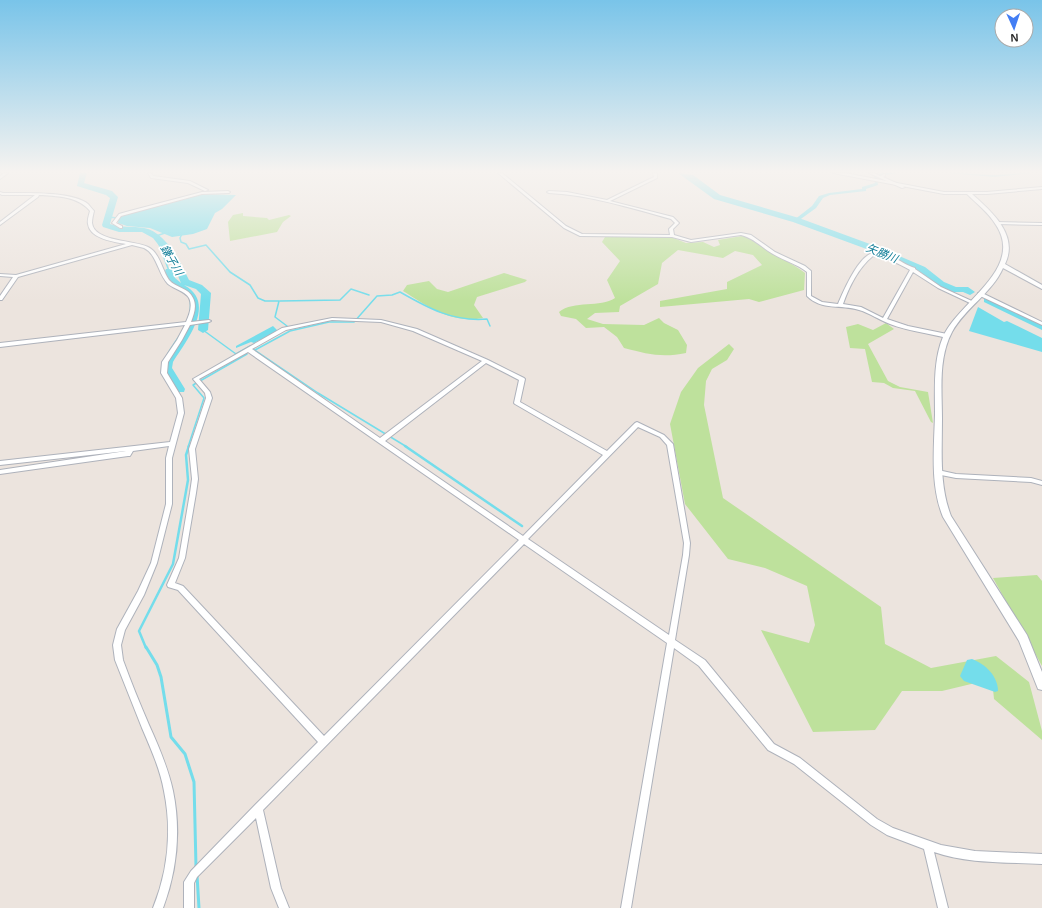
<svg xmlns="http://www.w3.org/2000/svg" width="1042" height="908" font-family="Helvetica,'Noto Sans JP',sans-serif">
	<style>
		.green { fill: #bee19c }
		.water { fill: #74ddeb }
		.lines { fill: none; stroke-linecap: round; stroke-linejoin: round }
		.stream-far2 { stroke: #74ddeb; stroke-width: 1.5 }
		.stream-far1 { stroke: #74ddeb; stroke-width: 2.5 }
		.stream { stroke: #74ddeb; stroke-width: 3 }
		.canal { fill: #74ddeb; fill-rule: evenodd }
		.river { fill: #74ddeb; fill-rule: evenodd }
		.street-casing { stroke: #aeb2bb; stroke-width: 2 }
		.secondary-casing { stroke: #aeb2bb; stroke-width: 2 }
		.street { fill: #fff; fill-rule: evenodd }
		.secondary { fill: #fff; fill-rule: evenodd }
		.labels { text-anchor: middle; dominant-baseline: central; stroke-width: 3.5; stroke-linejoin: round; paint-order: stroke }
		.far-water-label { font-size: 11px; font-style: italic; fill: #127e98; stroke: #fff }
	</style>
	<rect width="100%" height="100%" fill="#ece4de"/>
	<g class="green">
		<path d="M 243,213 L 243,216 L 267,218 L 269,220 L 289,215 L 291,216 L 283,222 L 277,232 L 230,241 L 228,222 L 233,215 Z"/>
		<path d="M 742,236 C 755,238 761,247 772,253 C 783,260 795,265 805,273 L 804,290 L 759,302 L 749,299 L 660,307 L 660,301 L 727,289 L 727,282 L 762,265 L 753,255 L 735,251 L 723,258 L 678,250 L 662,263 L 658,284 L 620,306 L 619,312 L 595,313 L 587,319 L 603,324 L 644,325 L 659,318 L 664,323 L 678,330 L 687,345 L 686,353 C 662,358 647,354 624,348 L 617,337 L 604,327 L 586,328 L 576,319 L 561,316 L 559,312 C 574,300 600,308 615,298 L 607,280 L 620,261 L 602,242 L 605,237 L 671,237 L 686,243 L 703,242 L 714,247 L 720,245 L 718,240 Z"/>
		<path d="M 504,273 L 527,280 L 525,282 L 477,297 L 474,305 L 483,318 C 451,324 429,307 403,291 L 407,285 L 429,281 L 437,289 L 448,292 Z"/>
		<path d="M 886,323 L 894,329 L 868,344 L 888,381 L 900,387 L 928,392 L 933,423 L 931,422 L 915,391 L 893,388 L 884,383 L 872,382 L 865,349 L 850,348 L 846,327 L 858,324 L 873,330 Z"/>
		<path d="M 729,344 L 734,349 L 727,360 L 712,369 L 706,381 L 704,405 L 723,498 L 881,607 L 885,644 L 931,668 L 996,656 L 1029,682 L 1042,731 L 1042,740 L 994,699 L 992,679 L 942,691 L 902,691 L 875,730 L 813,732 L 761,630 L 809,643 L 815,625 L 807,586 L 765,568 L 728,559 L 685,504 L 670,424 L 681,392 L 698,368 Z"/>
		<path d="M 1037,575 L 1042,581 L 1042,666 L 993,578 Z"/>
	</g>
	<g class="water">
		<path d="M 200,194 L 236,195 L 222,209 L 215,213 L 207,229 L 193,234 L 172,237 L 150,228 L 127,226 L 118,223 L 119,218 L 125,215 Z"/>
		<path d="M 978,307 L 1004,322 L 1007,321 L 1042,338 L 1042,352 L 969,331 Z"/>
		<path d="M 273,326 L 277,330 L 275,332 L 254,343 L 251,342 L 236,348 L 236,346 Z"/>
		<path d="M 972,659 C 985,664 998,676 998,691 L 995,692 L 964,681 L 960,676 L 967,660 Z"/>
	</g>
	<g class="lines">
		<g class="stream-far2">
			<path d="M 109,217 L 117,218"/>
			<path d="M 165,233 L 156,236 L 169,271"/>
			<path d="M 182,234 L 180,238 L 181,242 L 186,244 L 189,249 L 206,245 L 230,272 L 250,285 L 258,298 L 265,301 L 279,301 L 275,317 L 287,326"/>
			<path d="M 280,301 L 340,300 L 351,289 L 369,295"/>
			<path d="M 203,330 L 236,354 L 250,346"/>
			<path d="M 253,349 L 318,393 L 407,447"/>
			<path d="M 255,350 L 290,331 L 329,322 L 354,322 L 377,296 L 392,295 L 400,292 C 428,308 453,322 487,319 L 490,326"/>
			<path d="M 188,447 L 204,398 L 193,385 L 247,354"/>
		</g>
		<g class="stream-far1">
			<path d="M 405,446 L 522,526"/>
			<path d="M 146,648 L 139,631 L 173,564 L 188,480 L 186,455 L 189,446"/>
		</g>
		<g class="stream">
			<path d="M 146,647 L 157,665 L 161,677 L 171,737 L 185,754 L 194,782 L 196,867"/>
			<path d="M 197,875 L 199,908"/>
		</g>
		<g class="canal">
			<path d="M 883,173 L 896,173 L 877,177 L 878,185 L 866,189 L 866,191 L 830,195 L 823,198 L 816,208 L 798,221 L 794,220 L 812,206 L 819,196 L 829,193 L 862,189 L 862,187 L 875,183 L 874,175 Z"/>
			<path d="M 949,173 L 994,175 L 1032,173 L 994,177 Z"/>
		</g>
		<g class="river">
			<path d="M 80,173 L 87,173 L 84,183 L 112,191 L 118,197 L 110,224 C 122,228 132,226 144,228 C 166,232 180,262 189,280 L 202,285 L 211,293 L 208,330 L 203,333 L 198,330 L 201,294 L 196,289 L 184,285 C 217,303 187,340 173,362 L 172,368 L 185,389 L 184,392 L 176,392 L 162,368 C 166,343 195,328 189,297 C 180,288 167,285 165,271 L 166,269 L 172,269 L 175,278 L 181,283 L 172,262 L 153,238 L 142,232 L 119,232 L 103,227 L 102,225 L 110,198 L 106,195 L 77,186 Z"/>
			<path d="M 678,173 L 693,175 L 720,195 L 799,218 L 878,247 L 925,267 L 944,282 L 956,287 L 968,287 L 975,292 L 970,295 L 963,292 L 952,292 L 938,286 L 919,271 L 872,251 L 793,222 L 714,199 Z"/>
			<path d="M 987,297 L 1042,323 L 1042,330 L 984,302 L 984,298 Z"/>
		</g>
		<g class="street-casing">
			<g id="street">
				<path d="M 4,173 L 8,173 L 0,179 L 0,176 Z"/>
				<path d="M 148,173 L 151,173 L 153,176 L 190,181 L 208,190 L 205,191 L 188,183 L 151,178 Z"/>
				<path d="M 498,173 L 502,173 L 566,226 L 582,234 L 670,235 L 669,229 L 675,223 L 671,219 C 631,208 590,195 549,193 L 547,192 L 549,191 L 567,192 L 607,200 L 654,177 L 653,173 L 657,173 L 657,178 L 610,201 L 673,217 L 679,223 L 673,229 L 674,235 L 691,240 L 741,233 L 751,235 L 775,252 L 805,266 L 811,271 L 811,296 L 822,302 L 838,304 C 843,292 857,260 870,254 C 876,252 886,255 892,257 C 900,260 907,266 915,268 L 915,269 L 941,287 L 974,302 L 972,303 L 970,303 L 938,288 L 913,272 L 887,319 L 908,326 L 947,334 L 949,336 L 947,338 C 928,333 908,331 890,324 C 879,320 870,313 859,310 C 841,304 822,311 807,296 L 807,272 C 797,264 785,261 773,254 C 762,248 754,238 741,235 L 691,242 L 672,237 L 580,236 L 564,228 ZM 873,256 C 887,258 898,263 910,270 L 883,318 L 861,307 L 843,304 C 849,287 858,268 873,256 Z"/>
				<path d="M 869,173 L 874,173 L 880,176 L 885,174 L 885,176 L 883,177 L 905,187 L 902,188 Z"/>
				<path d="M 228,191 L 230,192 L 229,193 L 202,194 L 121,216 L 116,223 L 122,226 L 122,228 L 120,228 L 112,223 L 119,214 L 126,212 L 202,192 Z"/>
				<path d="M 0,192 L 3,193 C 23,193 73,191 88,204 C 90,206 92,209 94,211 C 93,215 92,219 92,223 C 94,242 135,240 148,247 C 160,253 162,270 169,280 C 176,288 189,288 193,298 C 197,306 194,314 191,322 L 209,320 L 211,321 L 209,322 L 190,325 L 182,340 L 168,362 L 167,373 L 182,398 L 184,413 L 172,458 L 172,504 L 157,563 L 144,595 L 125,630 L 121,645 L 123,660 C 131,682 140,704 149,725 C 159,747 168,768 173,791 C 181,830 177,871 163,908 L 153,908 C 168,871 172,830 164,791 C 160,769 151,749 142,728 C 133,705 124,683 115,660 L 113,645 L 117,629 L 138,591 L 151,563 L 166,504 L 166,458 L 169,446 L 133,451 L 130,456 L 128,456 L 0,474 L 0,470 L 126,451 L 0,465 L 0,461 L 170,442 L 178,413 L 176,398 L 161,373 L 162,362 L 177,340 L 185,325 L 0,347 L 0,343 L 186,322 C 189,315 193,306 189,298 C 185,291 174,289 168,284 C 158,274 157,254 144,248 C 140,247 136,246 132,245 L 18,277 L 2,300 L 0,300 L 0,296 L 13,277 L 0,276 L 0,274 L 16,275 L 126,244 C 115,242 90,239 88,224 C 87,220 89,215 90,211 C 78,196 56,196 39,195 L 38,197 L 0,225 L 0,222 L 35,195 L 2,195 L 0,194 Z"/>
				<path d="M 996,222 L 1042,223 L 1042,225 L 997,224 L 995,223 Z"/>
				<path d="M 978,293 L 982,293 L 1042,322 L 1042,325 L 978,295 Z"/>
				<path d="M 332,318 L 381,320 L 417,329 L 488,360 L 524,378 L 525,379 L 520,402 L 607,451 L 635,423 L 637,422 L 664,435 L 673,444 L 690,543 L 689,555 L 675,640 L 705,660 L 774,744 L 800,758 L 877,819 L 893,828 L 941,845 L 975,851 L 1042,854 L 1042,864 C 1008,862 967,864 934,852 L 948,908 L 938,908 L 924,849 L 887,835 L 871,825 L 794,764 L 768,750 L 699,666 L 674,648 L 631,908 L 621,908 L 667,643 L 524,544 L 263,810 L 281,888 L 289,908 L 279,908 L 271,888 L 256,818 L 197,877 L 194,883 L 194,908 L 184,908 L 184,882 L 191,871 L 255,805 L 318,742 L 178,590 L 168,587 L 167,585 L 179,558 L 190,493 L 192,479 L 189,449 L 206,398 L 205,393 L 193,379 L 282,328 ZM 332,320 L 381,322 L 413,331 L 482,361 L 380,438 L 252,349 L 286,330 ZM 248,352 L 519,540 L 324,736 L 183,586 L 175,583 L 185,558 L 196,493 L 198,479 L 195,449 L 212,398 L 210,392 L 199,379 ZM 486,363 L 519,380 L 514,403 L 515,404 L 603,455 L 523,536 L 385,441 ZM 638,427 L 660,437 L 667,445 L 684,543 L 683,555 L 669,635 L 528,539 Z"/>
				<path d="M 936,470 L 938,470 L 956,474 L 1031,478 L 1042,481 L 1042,485 L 1031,482 L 956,478 L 936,474 L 935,472 Z"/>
			</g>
		</g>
		<g class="secondary-casing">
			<path id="secondary" d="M 833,173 L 845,173 L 944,192 L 987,192 L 1042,187 L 1042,189 L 987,194 L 972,194 C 992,212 1019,235 1005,264 L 1042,285 L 1042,289 L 1003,268 C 992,293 965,308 952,332 C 938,358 942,391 942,419 C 942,451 939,485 951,516 L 1027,635 L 1042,672 L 1042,690 L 1038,689 L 1019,641 L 943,517 C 930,485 934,449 935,415 C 935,389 933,361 943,337 C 958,302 1025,269 996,225 C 989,213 977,204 967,194 L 944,194 Z"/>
		</g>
		<use href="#street" class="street"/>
		<use href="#secondary" class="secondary"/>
	</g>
	<linearGradient id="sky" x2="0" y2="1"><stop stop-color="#79c4e9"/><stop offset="0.57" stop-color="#f6f3f0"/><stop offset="1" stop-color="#f6f3f0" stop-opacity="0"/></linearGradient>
	<rect width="1042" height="301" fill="url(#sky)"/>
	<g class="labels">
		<g class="far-water-label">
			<text transform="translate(882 253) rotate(22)">矢勝川</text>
			<text transform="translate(172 260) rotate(60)">鎌子川</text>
		</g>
	</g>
	<g transform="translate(1014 28) rotate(177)"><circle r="19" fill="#ffffff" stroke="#aaaaaa"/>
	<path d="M0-3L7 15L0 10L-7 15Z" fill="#437ef4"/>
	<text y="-6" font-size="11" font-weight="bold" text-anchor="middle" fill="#2b2b2b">N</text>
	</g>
</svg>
